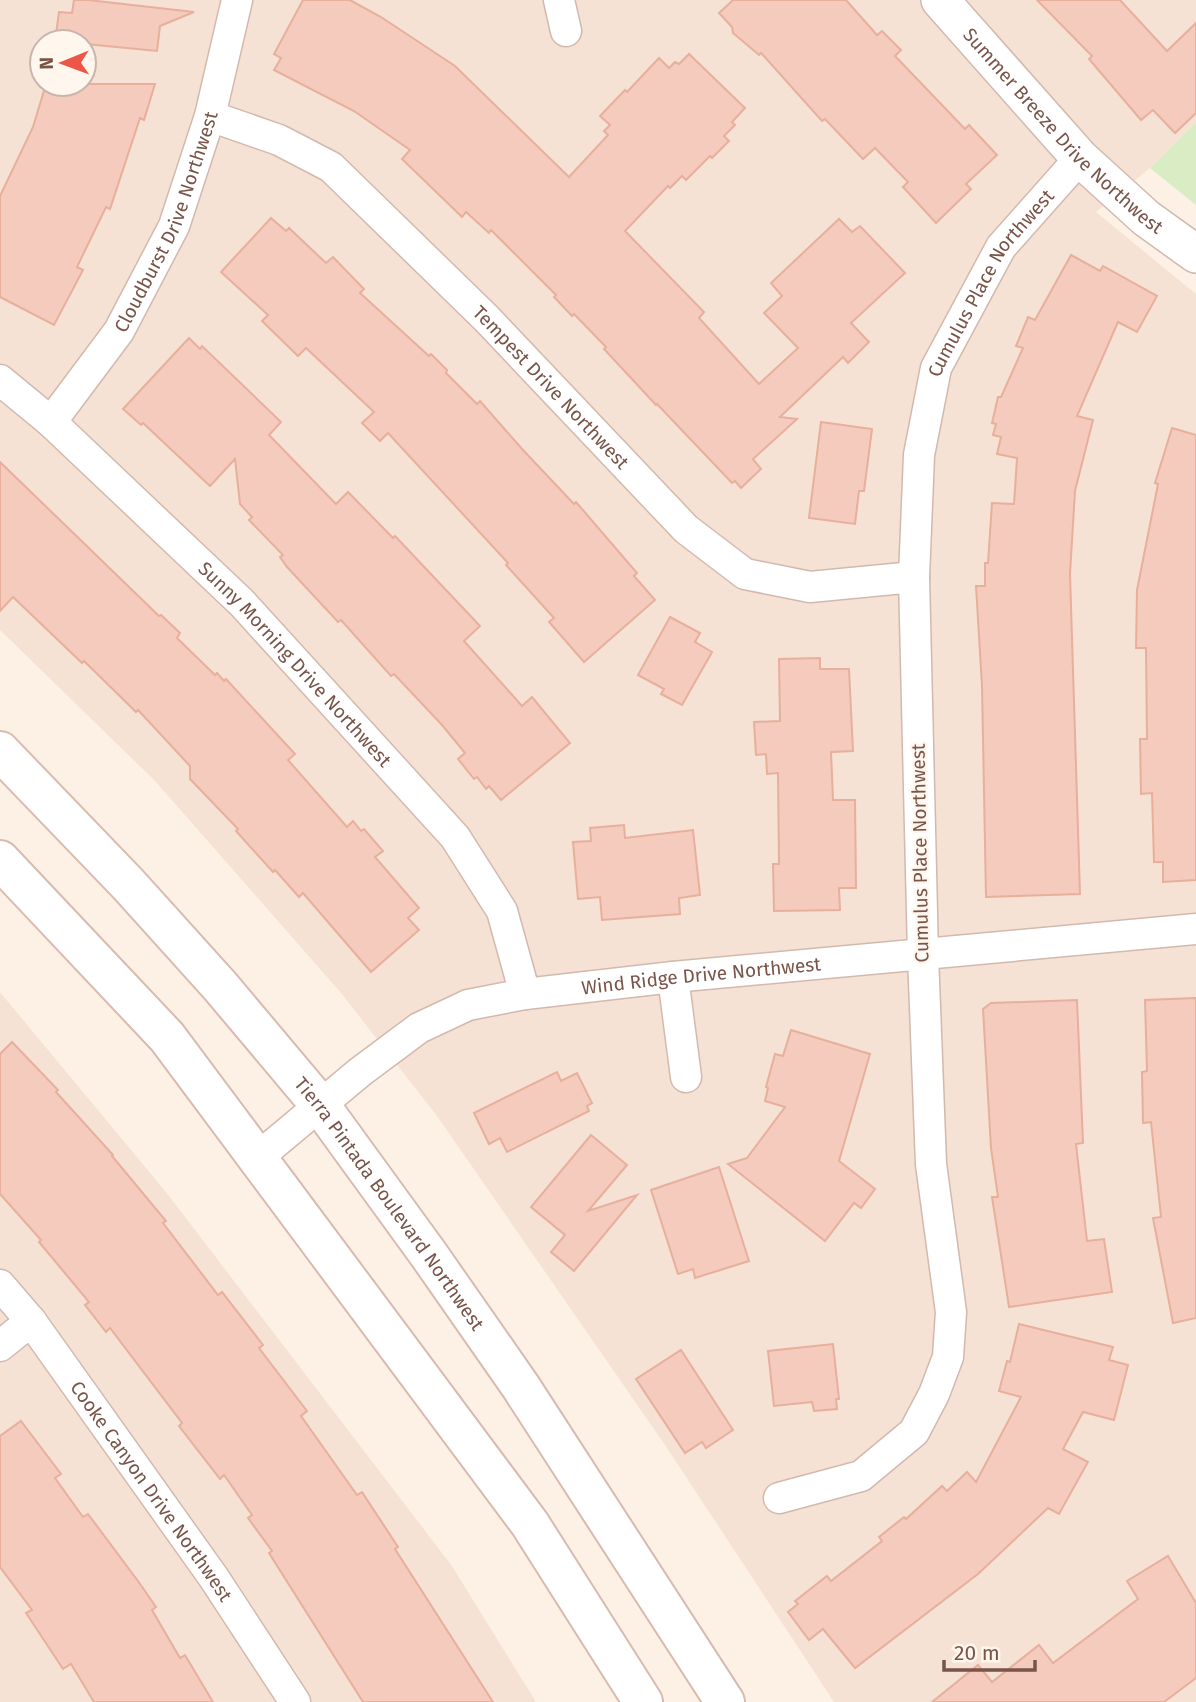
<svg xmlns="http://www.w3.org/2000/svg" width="1196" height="1702" font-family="'Fira Sans',sans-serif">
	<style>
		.residential { fill: #f5e2d4; fill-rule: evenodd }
		.green { fill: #d9ecc4 }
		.building { fill: #f4cbbd; stroke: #e7af9c; stroke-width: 2 }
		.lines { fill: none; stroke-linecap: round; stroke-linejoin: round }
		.minor-casing { stroke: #d2b9ae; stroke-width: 33 }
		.tertiary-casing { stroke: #d2b9ae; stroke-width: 40 }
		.secondary-casing { stroke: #d8baae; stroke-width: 42 }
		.minor { stroke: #fff; stroke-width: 30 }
		.tertiary { stroke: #fff; stroke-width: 37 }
		.secondary { stroke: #fff; stroke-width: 38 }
		.labels { text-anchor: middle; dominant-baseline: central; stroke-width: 5; stroke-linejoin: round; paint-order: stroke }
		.street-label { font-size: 19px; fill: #785449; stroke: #fff6ed }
	</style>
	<rect width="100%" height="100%" fill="#fdf1e6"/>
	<g class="residential">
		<path d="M 0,0 L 1196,0 L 1196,122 L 1150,168 L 1096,212 L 1196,294 L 1196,1702 L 834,1702 L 665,1445 L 437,1116 L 341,993 L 155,781 L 0,630 ZM 42,42 L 84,42 L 84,84 L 42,84 Z"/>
		<path d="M 0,992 L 166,1192 L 452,1566 L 536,1702 L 0,1702 Z"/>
	</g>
	<path class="green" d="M 1196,122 L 1196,205 L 1150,168 Z"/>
	<g class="building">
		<path d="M 74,0 L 88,0 L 194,12 L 160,26 L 157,51 L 55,41 L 59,12 L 72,13 Z"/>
		<path d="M 303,0 L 350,0 L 381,17 L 455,66 L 569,177 L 608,135 L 604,131 L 610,125 L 600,116 L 625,90 L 627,92 L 659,58 L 669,68 L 675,62 L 679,64 L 689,54 L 745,108 L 732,122 L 735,125 L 724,136 L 729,141 L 712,158 L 710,156 L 686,180 L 682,176 L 670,188 L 668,186 L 625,231 L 704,312 L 699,318 L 759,384 L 798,348 L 764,313 L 782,296 L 771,283 L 839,219 L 852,232 L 860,226 L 905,273 L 851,323 L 869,342 L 848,363 L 843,357 L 780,417 L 797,419 L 753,459 L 761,469 L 741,488 L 735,481 L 732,483 L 657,404 L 656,405 L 604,349 L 606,347 L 574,314 L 572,316 L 554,297 L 556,295 L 491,230 L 489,233 L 466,212 L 462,217 L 402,159 L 410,150 L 354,111 L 274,70 L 281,58 L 274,54 Z"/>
		<path d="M 733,0 L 846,0 L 877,35 L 882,31 L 901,50 L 895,56 L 965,129 L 969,125 L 997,155 L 966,184 L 971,189 L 936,223 L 903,187 L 908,182 L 875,148 L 863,159 L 825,119 L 822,121 L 761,53 L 759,55 L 733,33 L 732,27 L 719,13 Z"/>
		<path d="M 1037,0 L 1120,0 L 1167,51 L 1196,23 L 1196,113 L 1175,133 L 1153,110 L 1141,120 L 1089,59 L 1092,56 Z"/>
		<path d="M 46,84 L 155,84 L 144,120 L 140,118 L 110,209 L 106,207 L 92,236 L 77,267 L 83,270 L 54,325 L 0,297 L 0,196 L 33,127 Z"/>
		<path d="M 271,218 L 286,231 L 289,228 L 326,263 L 333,257 L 364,289 L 360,293 L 429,356 L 431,354 L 447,370 L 446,373 L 477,404 L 480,401 L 523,450 L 574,504 L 576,502 L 637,573 L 634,576 L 655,600 L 584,662 L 549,622 L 554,618 L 506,565 L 508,563 L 388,433 L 380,441 L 362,423 L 374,412 L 306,348 L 298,356 L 262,321 L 268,315 L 221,272 Z"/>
		<path d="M 1071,255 L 1100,271 L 1103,266 L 1157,296 L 1137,332 L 1118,322 L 1077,416 L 1093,420 L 1075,491 L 1070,574 L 1080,894 L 986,897 L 982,686 L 976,586 L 985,586 L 985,563 L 988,563 L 992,503 L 1014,504 L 1017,458 L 997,454 L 1001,437 L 993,435 L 996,424 L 992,423 L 998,397 L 1001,397 L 1023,348 L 1016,346 L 1028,317 L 1035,320 Z"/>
		<path d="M 189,338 L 200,349 L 202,346 L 281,422 L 269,435 L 336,504 L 348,492 L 393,538 L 395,536 L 480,626 L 464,641 L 522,706 L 532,697 L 570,743 L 501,800 L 489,786 L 486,789 L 477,777 L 474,779 L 458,759 L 465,753 L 442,725 L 394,674 L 391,676 L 341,620 L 338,622 L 287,567 L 280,557 L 283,555 L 249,520 L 252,517 L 240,504 L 235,459 L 210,486 L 143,423 L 141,425 L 123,409 Z"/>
		<path d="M 821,422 L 872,429 L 864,491 L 859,491 L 855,524 L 809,518 Z"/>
		<path d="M 1172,428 L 1196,435 L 1196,880 L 1163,882 L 1163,862 L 1154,862 L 1152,793 L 1141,794 L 1140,739 L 1147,739 L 1146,648 L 1136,648 L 1137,590 L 1158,484 L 1155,483 Z"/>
		<path d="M 0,462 L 159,616 L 161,615 L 180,633 L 177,638 L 215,675 L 217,673 L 224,681 L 226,679 L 295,754 L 288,760 L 347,827 L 353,821 L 361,831 L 364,829 L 383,851 L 375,857 L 419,908 L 408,918 L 419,930 L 371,972 L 303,893 L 299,897 L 275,870 L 273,872 L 236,831 L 238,829 L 190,779 L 190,766 L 138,710 L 136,712 L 84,661 L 82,663 L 13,597 L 0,611 Z"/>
		<path d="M 670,617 L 700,633 L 695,642 L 712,652 L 682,705 L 661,694 L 664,689 L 638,675 Z"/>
		<path d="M 820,658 L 820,669 L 849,669 L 853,751 L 831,752 L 833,800 L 855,800 L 856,888 L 839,888 L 840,910 L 774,911 L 773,864 L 779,864 L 778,773 L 767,774 L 766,754 L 756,755 L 754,722 L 780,721 L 779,659 Z"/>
		<path d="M 624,825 L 625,838 L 693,830 L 700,895 L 679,898 L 680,914 L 602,920 L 600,897 L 578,899 L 573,842 L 591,841 L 590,828 Z"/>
		<path d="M 1196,998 L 1196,1318 L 1173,1323 L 1153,1218 L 1161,1217 L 1151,1122 L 1143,1123 L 1142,1072 L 1147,1071 L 1145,1000 Z"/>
		<path d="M 1077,1000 L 1083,1143 L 1076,1144 L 1087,1241 L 1104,1239 L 1112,1292 L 1009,1307 L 992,1197 L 998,1197 L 991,1148 L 983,1009 L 991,1003 Z"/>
		<path d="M 791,1030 L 870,1054 L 839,1161 L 875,1189 L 861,1208 L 854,1203 L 825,1241 L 728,1164 L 747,1158 L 785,1107 L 765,1101 L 768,1088 L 766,1087 L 775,1054 L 783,1056 Z"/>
		<path d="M 12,1042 L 58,1090 L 56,1092 L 113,1155 L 112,1156 L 166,1221 L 163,1223 L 218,1295 L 222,1292 L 263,1345 L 259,1348 L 307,1411 L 301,1416 L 357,1495 L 362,1492 L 398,1547 L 395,1549 L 493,1702 L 363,1702 L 269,1553 L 272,1551 L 248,1518 L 252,1515 L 224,1475 L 220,1479 L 179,1426 L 182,1423 L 110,1328 L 106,1332 L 85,1305 L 89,1302 L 39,1242 L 41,1240 L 0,1194 L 0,1054 Z"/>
		<path d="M 557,1072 L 561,1081 L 577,1073 L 592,1103 L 587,1106 L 589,1111 L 507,1152 L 500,1138 L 489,1144 L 474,1113 Z"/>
		<path d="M 591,1135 L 627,1165 L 588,1211 L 637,1195 L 574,1271 L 551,1252 L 565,1235 L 531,1207 Z"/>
		<path d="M 719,1167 L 749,1261 L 695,1278 L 693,1269 L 678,1274 L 651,1190 Z"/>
		<path d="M 1019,1324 L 1113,1347 L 1109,1360 L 1128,1365 L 1114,1420 L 1083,1412 L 1063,1449 L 1088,1462 L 1059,1514 L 1048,1508 L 978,1574 L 855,1668 L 823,1629 L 809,1640 L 788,1612 L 798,1604 L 795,1601 L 827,1576 L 831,1581 L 882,1541 L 879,1537 L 904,1517 L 906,1519 L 942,1486 L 947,1491 L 967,1472 L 976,1482 L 1021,1397 L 999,1391 L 1007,1361 L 1010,1362 Z"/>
		<path d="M 833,1344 L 839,1399 L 836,1399 L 837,1409 L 814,1411 L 812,1402 L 774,1406 L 768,1351 Z"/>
		<path d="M 681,1350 L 733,1430 L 706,1448 L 702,1442 L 685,1453 L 636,1379 Z"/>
		<path d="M 21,1421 L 61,1474 L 55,1478 L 83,1517 L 88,1514 L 138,1581 L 156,1607 L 152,1610 L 180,1658 L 185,1655 L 213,1702 L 94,1702 L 71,1664 L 63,1669 L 26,1613 L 32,1610 L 0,1567 L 0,1436 Z"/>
		<path d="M 1168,1556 L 1196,1603 L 1196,1678 L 1164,1702 L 932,1702 L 978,1665 L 992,1682 L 1039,1645 L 1053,1663 L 1138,1599 L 1127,1581 Z"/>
	</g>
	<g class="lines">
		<g class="minor-casing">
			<g id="minor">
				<path d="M 559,0 L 566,31"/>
				<path id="s1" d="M 210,116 L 279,140 L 331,167 L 486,318 L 686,529 L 745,574 L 810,587 L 914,577"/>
				<path id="s2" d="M 0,380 L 51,422 L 242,603 L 455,837 L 502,911 L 525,994"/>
				<path id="s3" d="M 51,422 L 119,331 L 174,226 L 210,116 L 237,0"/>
				<path d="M 673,977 L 686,1077"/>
				<path id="s4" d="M 257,1158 L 360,1072 L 419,1028 L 468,1005 L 525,994 L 673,977 L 1196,929"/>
				<path id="s5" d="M 0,1285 L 31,1321 L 214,1578 L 295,1702"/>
				<path d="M 0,1346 L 31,1321"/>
				<path id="s6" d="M 779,1498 L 861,1476 L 914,1432 L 934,1394 L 948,1357 L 951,1312 L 931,1164 L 923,955 L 914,577 L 919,455 L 936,368 L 1001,247 L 1080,158"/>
			</g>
		</g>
		<g class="tertiary-casing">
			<g id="tertiary">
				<path id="s7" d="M 940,0 L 1080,158 L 1146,218 L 1196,254"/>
			</g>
		</g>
		<g class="secondary-casing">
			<g id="secondary">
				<path id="s8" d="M 0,751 L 128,884 L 220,986 L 320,1105 L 429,1255 L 521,1387 L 725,1702"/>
				<path d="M 0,860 L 167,1037 L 530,1524 L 643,1702"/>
			</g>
		</g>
		<use href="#minor" class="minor"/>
		<use href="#tertiary" class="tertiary"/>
		<use href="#secondary" class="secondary"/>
	</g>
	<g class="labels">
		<g class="street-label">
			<text stroke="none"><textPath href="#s7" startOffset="180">Summer Breeze Drive Northwest</textPath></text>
			<text stroke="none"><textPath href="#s3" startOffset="233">Cloudburst Drive Northwest</textPath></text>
			<text stroke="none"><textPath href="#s6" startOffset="1330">Cumulus Place Northwest</textPath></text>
			<text stroke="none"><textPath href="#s1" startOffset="443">Tempest Drive Northwest</textPath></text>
			<text stroke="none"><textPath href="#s2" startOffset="410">Sunny Morning Drive Northwest</textPath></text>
			<text transform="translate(920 853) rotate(-91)">Cumulus Place Northwest</text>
			<text stroke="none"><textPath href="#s4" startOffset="497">Wind Ridge Drive Northwest</textPath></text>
			<text stroke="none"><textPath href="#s8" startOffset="598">Tierra Pintada Boulevard Northwest</textPath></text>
			<text stroke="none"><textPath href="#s5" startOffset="256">Cooke Canyon Drive Northwest</textPath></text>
		</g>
	</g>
	<g transform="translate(63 63) rotate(269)"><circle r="33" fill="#fff6ed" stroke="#c9b5ab" stroke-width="2"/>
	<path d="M0-5L12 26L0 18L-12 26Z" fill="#ec5547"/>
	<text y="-10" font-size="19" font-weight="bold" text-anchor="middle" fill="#785449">N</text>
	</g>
	<path d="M944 1660v10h91v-10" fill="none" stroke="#785449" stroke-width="3.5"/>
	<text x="954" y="1660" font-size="21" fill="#785449" stroke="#fff6ed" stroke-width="5" paint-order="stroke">20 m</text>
</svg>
